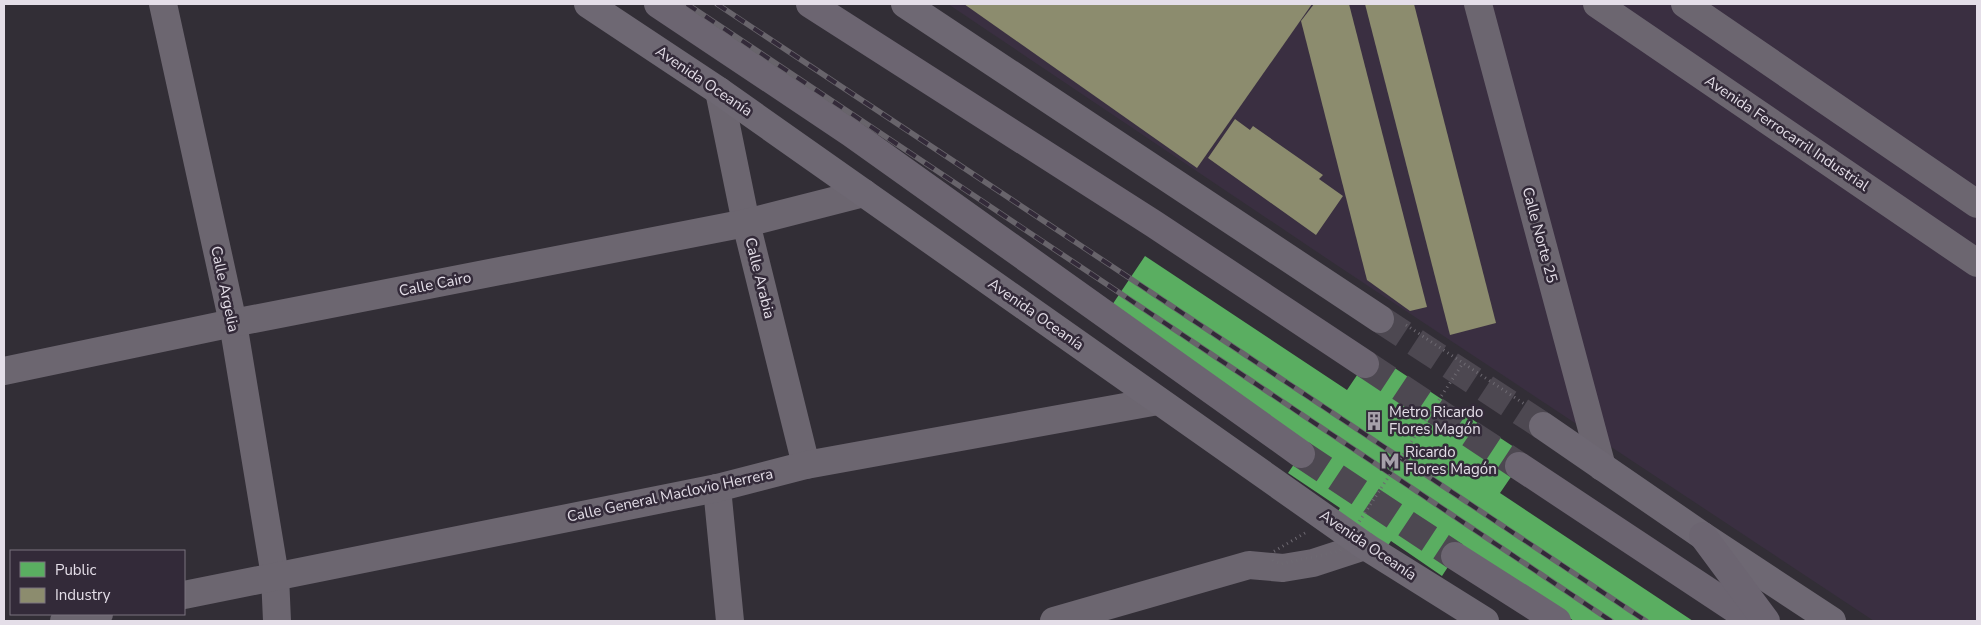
<svg xmlns="http://www.w3.org/2000/svg" width="1981" height="625" font-family="'Nunito Sans',sans-serif">
	<style>
		.built { fill: #3a2f41 }
		.public { fill: #5aae61 }
		.industry { fill: #8c8c6e }
		.lines { fill: none; stroke-linecap: round; stroke-linejoin: round }
		.secondary-tunnel { stroke: #4d4851; stroke-width: 28; stroke-dasharray: 28 14; stroke-linecap: butt }
		.trunk-tunnel { stroke: #4d4851; stroke-width: 28; stroke-dasharray: 28 14; stroke-linecap: butt }
		.path { stroke: #6e6a72; stroke-width: 3; stroke-dasharray: 1 4; stroke-linecap: butt }
		.minor { stroke: #6c6670; stroke-width: 28 }
		.secondary { stroke: #6e6873; stroke-width: 28 }
		.trunk { stroke: #6c6571; stroke-width: 28 }
		.rail-casing { stroke: #68646b; stroke-width: 5.5 }
		.rail { stroke: #332a39; stroke-width: 4; stroke-dasharray: 11; stroke-linecap: butt }
		.path-bridge { stroke: #6e6a72; stroke-width: 3; stroke-dasharray: 1 4; stroke-linecap: butt }
		.labels { text-anchor: middle; dominant-baseline: central; stroke-width: 5; stroke-linejoin: round; paint-order: stroke }
		.street-label { font-size: 15px; fill: #e4dee8; stroke: #332a39 }
		.poi-label { font-size: 15px; fill: #e4dee8; stroke: #332a39; text-anchor: start }
	</style>
	<rect width="100%" height="100%" fill="#322e36"/>
	<path class="built" d="M 948,4 L 1977,4 L 1977,621 L 1874,621 L 1335,264 Z"/>
	<path class="public" d="M 1145,256 L 1347,390 L 1372,353 L 1526,455 L 1500,493 L 1693,621 L 1574,621 L 1461,547 L 1442,576 L 1391,541 L 1385,550 L 1334,517 L 1340,508 L 1288,473 L 1308,444 L 1108,311 Z"/>
	<g class="industry">
		<path d="M 964,4 L 1312,4 L 1197,168 Z"/>
		<path d="M 1314,4 L 1349,4 L 1427,307 L 1410,311 L 1367,280 L 1301,21 Z"/>
		<path d="M 1365,4 L 1414,4 L 1496,323 L 1450,335 Z"/>
		<path d="M 1235,119 L 1250,130 L 1253,126 L 1323,175 L 1319,179 L 1343,196 L 1316,235 L 1208,158 Z"/>
	</g>
	<g class="lines">
		<path class="secondary-tunnel" d="M 1380,319 L 1543,426"/>
		<g class="trunk-tunnel">
			<path d="M 1365,364 L 1519,466"/>
			<path d="M 1301,454 L 1455,556"/>
		</g>
		<path class="path" d="M 1406,325 L 1526,405"/>
		<g class="minor">
			<path d="M 163,4 L 233,323 L 275,576 L 277,621"/>
			<path d="M 1478,4 L 1602,467"/>
			<path d="M 1597,4 L 1977,263"/>
			<path d="M 1685,4 L 1977,204"/>
			<path d="M 719,91 L 746,223 L 806,465"/>
			<path d="M 4,371 L 233,323 L 746,223 L 864,193"/>
			<path d="M 717,488 L 730,621"/>
			<path d="M 184,595 L 717,488 L 806,465 L 1158,401"/>
			<path d="M 64,621 L 99,614"/>
			<path d="M 1054,621 L 1249,565 L 1283,568 L 1313,563 L 1365,546"/>
		</g>
		<g class="secondary">
			<path d="M 588,4 L 719,91 L 1365,546 L 1485,621"/>
			<path d="M 905,4 L 1380,319"/>
			<path d="M 1543,426 L 1703,536 L 1832,621"/>
		</g>
		<g class="trunk">
			<path d="M 658,4 L 851,133 L 1301,454"/>
			<path d="M 810,4 L 1154,224 L 1365,364"/>
			<path d="M 1519,466 L 1753,621"/>
			<path d="M 1703,536 L 1766,621"/>
			<path d="M 1455,556 L 1557,621"/>
		</g>
		<g class="rail-casing">
			<g id="rail">
				<path d="M 687,4 L 1611,621"/>
				<path d="M 717,4 L 1646,621"/>
			</g>
		</g>
		<use href="#rail" class="rail"/>
		<path class="path-bridge" d="M 1305,533 L 1273,552 L 1273,560 L 1280,564 L 1340,551 L 1463,363"/>
	</g>
	<defs>
		<g id="building-bare" transform="scale(1.5)"><path d="M-4-6H4V6H1V3H-1V6H-4ZM-2.5-4.3h1.7v1.8h-1.7ZM.8-4.3h1.7v1.8H.8ZM-2.5-1h1.7V.8h-1.7ZM.8-1h1.7V.8H.8Z" fill="#a6a0aa" stroke="#332a39" stroke-width="2.5" paint-order="stroke"/></g>
		<g id="metro-bare" transform="scale(1.5)"><path d="M-5.5 5V-5H-3L0 0L3-5H5.5V5H3V-.5L0 4L-3-.5V5Z" fill="#a6a0aa" stroke="#332a39" stroke-width="2.5" paint-order="stroke"/></g>
	</defs>
	<g fill-rule="evenodd">
		<use href="#building-bare" x="1374" y="421"/>
		<use href="#metro-bare" x="1390" y="461"/>
	</g>
	<g class="labels">
		<g class="street-label">
			<text transform="translate(704 81) rotate(34)">Avenida Oceanía</text>
			<text transform="translate(1787 133) rotate(34)">Avenida Ferrocarril Industrial</text>
			<text transform="translate(1540 235) rotate(75)">Calle Norte 25</text>
			<text transform="translate(760 278) rotate(76)">Calle Arabia</text>
			<text transform="translate(435 284) rotate(-11)">Calle Cairo</text>
			<text transform="translate(225 289) rotate(78)">Calle Argelia</text>
			<text transform="translate(1036 314) rotate(35)">Avenida Oceanía</text>
			<text transform="translate(670 495) rotate(-12)">Calle General Maclovio Herrera</text>
			<text transform="translate(1368 545) rotate(34)">Avenida Oceanía</text>
		</g>
		<g class="poi-label">
			<text x="1389" y="412">Metro Ricardo<tspan x="1389" dy="17">Flores Magón</tspan></text>
			<text x="1405" y="452">Ricardo<tspan x="1405" dy="17">Flores Magón</tspan></text>
		</g>
	</g>
	<rect width="1981" height="625" fill="none" stroke="#e4dee8" stroke-width="10"/>
	<rect x="10" y="550" width="175" height="65" fill="#332a39" stroke="#7a727f"/>
	<rect x="20" y="562" width="25" height="15" fill="#5aae61" stroke="#7a727f"/>
	<text x="55" y="575" font-size="15" fill="#e4dee8">Public</text>
	<rect x="20" y="588" width="25" height="15" fill="#8c8c6e" stroke="#7a727f"/>
	<text x="55" y="600" font-size="15" fill="#e4dee8">Industry</text>
</svg>
